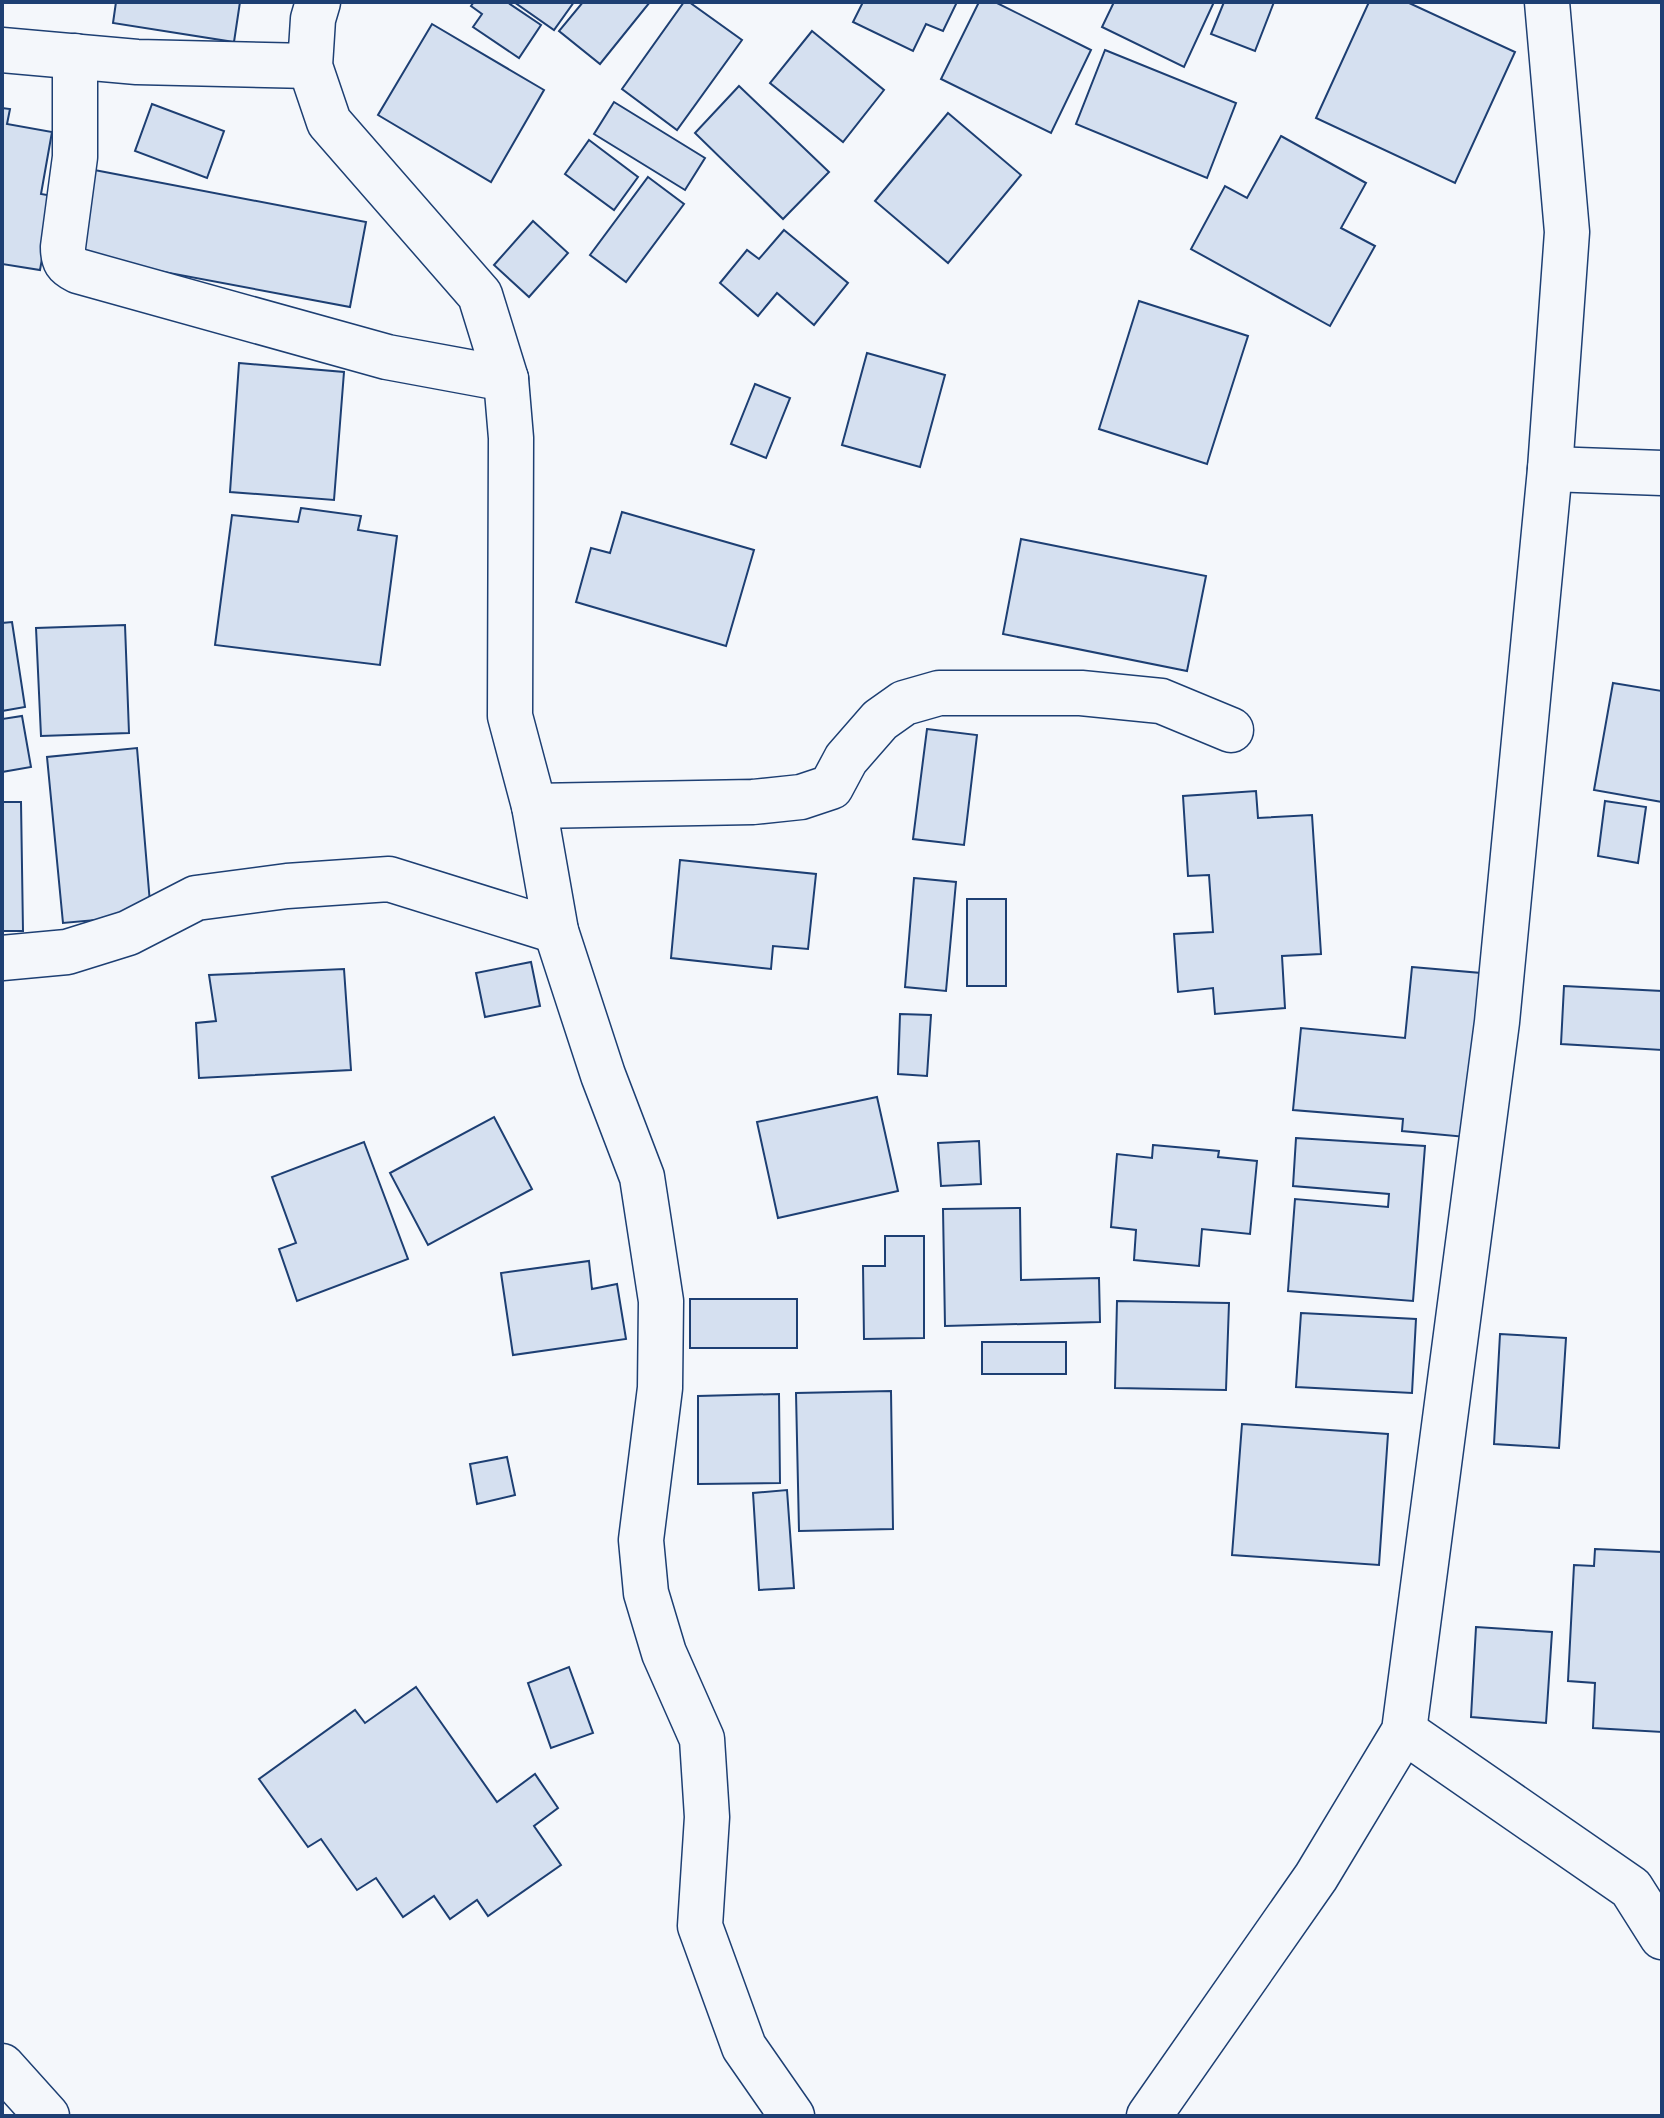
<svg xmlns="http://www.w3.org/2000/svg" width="1664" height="2118" font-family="Raleway,sans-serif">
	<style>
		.building { fill: #d5e0f0; stroke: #1d3f73; stroke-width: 2 }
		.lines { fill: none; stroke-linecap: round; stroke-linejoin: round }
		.street-casing { stroke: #1d3f73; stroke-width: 47 }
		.street { stroke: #f4f7fb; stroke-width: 44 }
	</style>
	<rect width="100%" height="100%" fill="#f4f7fb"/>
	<g class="building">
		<path d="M 116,2 L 240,2 L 234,42 L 113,23 Z"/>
		<path d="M 474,2 L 507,2 L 541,25 L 519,58 L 473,27 L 482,14 L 471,6 Z"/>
		<path d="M 514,2 L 574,2 L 554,30 Z"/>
		<path d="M 583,2 L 650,2 L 600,64 L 559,31 Z"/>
		<path d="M 684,2 L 689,2 L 742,40 L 677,130 L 622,89 Z"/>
		<path d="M 863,2 L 957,2 L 943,31 L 926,24 L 913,51 L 853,22 Z"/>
		<path d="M 979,2 L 995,2 L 1091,50 L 1051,133 L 941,79 Z"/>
		<path d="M 1114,2 L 1214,2 L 1184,67 L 1102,27 Z"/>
		<path d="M 1224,2 L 1274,2 L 1255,51 L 1211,34 Z"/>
		<path d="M 1369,2 L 1407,2 L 1515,52 L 1455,183 L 1316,118 Z"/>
		<path d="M 432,24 L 544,90 L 491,182 L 378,115 Z"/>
		<path d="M 812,31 L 884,90 L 843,142 L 770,83 Z"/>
		<path d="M 1105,50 L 1236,103 L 1207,178 L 1076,124 Z"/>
		<path d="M 739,86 L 829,172 L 783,219 L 695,133 Z"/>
		<path d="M 614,102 L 705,158 L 685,190 L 594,134 Z"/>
		<path d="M 152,104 L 224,131 L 207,178 L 135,151 Z"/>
		<path d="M 2,108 L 10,109 L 7,124 L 52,132 L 41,194 L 53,196 L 40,270 L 2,264 Z"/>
		<path d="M 948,113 L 1021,175 L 948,263 L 875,201 Z"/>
		<path d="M 1281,136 L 1366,183 L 1341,228 L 1375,246 L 1330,326 L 1191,249 L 1225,186 L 1247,198 Z"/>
		<path d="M 589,140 L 638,177 L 614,210 L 565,174 Z"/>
		<path d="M 84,168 L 366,222 L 350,307 L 68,254 Z"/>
		<path d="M 648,177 L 684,204 L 626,282 L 590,255 Z"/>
		<path d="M 533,221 L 568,253 L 529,297 L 494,265 Z"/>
		<path d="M 784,230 L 848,283 L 814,325 L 777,293 L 758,316 L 720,283 L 747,250 L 759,259 Z"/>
		<path d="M 1139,301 L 1248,336 L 1207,464 L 1099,429 Z"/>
		<path d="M 867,353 L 945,375 L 920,467 L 842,445 Z"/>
		<path d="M 239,363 L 344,372 L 334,500 L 230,492 Z"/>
		<path d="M 755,384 L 790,398 L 766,458 L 731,444 Z"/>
		<path d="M 301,508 L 361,516 L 358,530 L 397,536 L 380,665 L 215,645 L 232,515 L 298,522 Z"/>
		<path d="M 622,512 L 754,550 L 726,646 L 576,602 L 591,548 L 610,553 Z"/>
		<path d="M 1021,539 L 1206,576 L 1187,671 L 1003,634 Z"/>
		<path d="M 12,622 L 25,707 L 2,711 L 2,623 Z"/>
		<path d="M 125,625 L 129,733 L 41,736 L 36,628 Z"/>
		<path d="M 1613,683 L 1662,691 L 1662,802 L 1594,790 Z"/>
		<path d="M 22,716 L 31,767 L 2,772 L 2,719 Z"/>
		<path d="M 927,729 L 977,735 L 964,845 L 913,839 Z"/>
		<path d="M 137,748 L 151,915 L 63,923 L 47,757 Z"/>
		<path d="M 1256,791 L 1258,818 L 1312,815 L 1321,954 L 1282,956 L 1285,1008 L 1215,1014 L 1213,988 L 1178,992 L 1174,934 L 1213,932 L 1209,875 L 1188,876 L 1183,796 Z"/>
		<path d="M 1605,801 L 1646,807 L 1638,863 L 1598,856 Z"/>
		<path d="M 2,802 L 21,802 L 23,931 L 2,931 Z"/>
		<path d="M 680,860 L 816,874 L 808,949 L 773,946 L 771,969 L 671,958 Z"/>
		<path d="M 914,878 L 956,882 L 946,991 L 905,987 Z"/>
		<rect x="967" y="899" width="39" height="87"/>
		<path d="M 531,962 L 540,1006 L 485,1017 L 476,973 Z"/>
		<path d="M 1412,967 L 1481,973 L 1466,1137 L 1402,1131 L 1403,1119 L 1293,1110 L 1301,1028 L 1405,1038 Z"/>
		<path d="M 344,969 L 351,1070 L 199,1078 L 196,1023 L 216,1021 L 209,975 Z"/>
		<path d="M 1564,986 L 1662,991 L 1662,1050 L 1561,1044 Z"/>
		<path d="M 900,1014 L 931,1015 L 927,1076 L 898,1074 Z"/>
		<path d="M 877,1097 L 898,1191 L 778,1218 L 757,1122 Z"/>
		<path d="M 494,1117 L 532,1189 L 428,1245 L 390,1173 Z"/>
		<path d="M 1296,1138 L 1425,1146 L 1413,1301 L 1288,1291 L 1295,1199 L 1388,1207 L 1389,1194 L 1293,1186 Z"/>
		<path d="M 979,1141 L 981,1184 L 941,1186 L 938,1143 Z"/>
		<path d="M 364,1142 L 408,1259 L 297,1301 L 279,1249 L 296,1243 L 272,1177 Z"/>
		<path d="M 1153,1145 L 1219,1151 L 1218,1157 L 1257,1161 L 1250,1234 L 1202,1229 L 1199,1266 L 1134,1260 L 1136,1230 L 1111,1227 L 1117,1154 L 1152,1158 Z"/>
		<path d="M 1020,1208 L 1021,1280 L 1099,1278 L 1100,1322 L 945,1326 L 943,1209 Z"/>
		<path d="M 885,1236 L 924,1236 L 924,1338 L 864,1339 L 863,1266 L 885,1266 Z"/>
		<path d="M 589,1261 L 592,1289 L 617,1284 L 626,1339 L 513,1355 L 501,1273 Z"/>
		<rect x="690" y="1299" width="107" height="49"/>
		<path d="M 1117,1301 L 1229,1303 L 1226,1390 L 1115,1388 Z"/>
		<path d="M 1301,1313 L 1416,1319 L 1412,1393 L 1296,1387 Z"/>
		<path d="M 1500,1334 L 1566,1338 L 1559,1448 L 1494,1444 Z"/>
		<rect x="982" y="1342" width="84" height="32"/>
		<path d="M 891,1391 L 893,1529 L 799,1531 L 796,1393 Z"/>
		<path d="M 779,1394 L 780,1483 L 698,1484 L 698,1396 Z"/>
		<path d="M 1242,1424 L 1388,1434 L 1379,1565 L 1232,1555 Z"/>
		<path d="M 507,1457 L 515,1495 L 477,1504 L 470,1464 Z"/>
		<path d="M 787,1490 L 794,1588 L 759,1590 L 753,1493 Z"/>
		<path d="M 1595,1549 L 1662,1552 L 1662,1732 L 1593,1728 L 1595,1683 L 1568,1681 L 1574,1565 L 1594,1566 Z"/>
		<path d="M 1476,1627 L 1552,1632 L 1546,1723 L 1471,1717 Z"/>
		<path d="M 569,1667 L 593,1733 L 551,1748 L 528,1683 Z"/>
		<path d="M 416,1687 L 497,1802 L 535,1774 L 558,1808 L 534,1826 L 561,1865 L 488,1916 L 477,1900 L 450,1919 L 434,1896 L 403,1917 L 376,1878 L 357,1890 L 321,1839 L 308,1847 L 259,1779 L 355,1710 L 365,1723 Z"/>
	</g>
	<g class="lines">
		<g class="street-casing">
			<g id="street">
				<path d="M 318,2 L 313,19 L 310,66 L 329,122 L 480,295 L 506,379 L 511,438 L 510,716 L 534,806 L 556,931 L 603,1075 L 642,1177 L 661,1301 L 660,1388 L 641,1540 L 646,1593 L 664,1653 L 702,1739 L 707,1817 L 700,1926 L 744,2047 L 792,2116"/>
				<path d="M 2,50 L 137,62 L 310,66"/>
				<path d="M 75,56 L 75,157 L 63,247 C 63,261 66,265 78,271 L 387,357 L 506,379"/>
				<path d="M 1550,469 L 1662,473"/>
				<path d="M 534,806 L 753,802 L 801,797 L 831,787 L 846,759 L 880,720 L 904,703 L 939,693 L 1081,693 L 1161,701 L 1231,730"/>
				<path d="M 2,958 L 67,952 L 128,933 L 196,898 L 287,886 L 389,879 L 556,931"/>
				<path d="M 1404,1731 L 1631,1888 L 1662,1937"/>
				<path d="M 2,2066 L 47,2116"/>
				<path d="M 1149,2116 L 1316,1877 L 1404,1731 L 1497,1022 L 1550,469 L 1567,232 L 1547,2"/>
			</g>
		</g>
		<use href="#street" class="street"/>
	</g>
	<rect width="1664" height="2118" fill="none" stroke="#1d3f73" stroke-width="8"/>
</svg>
